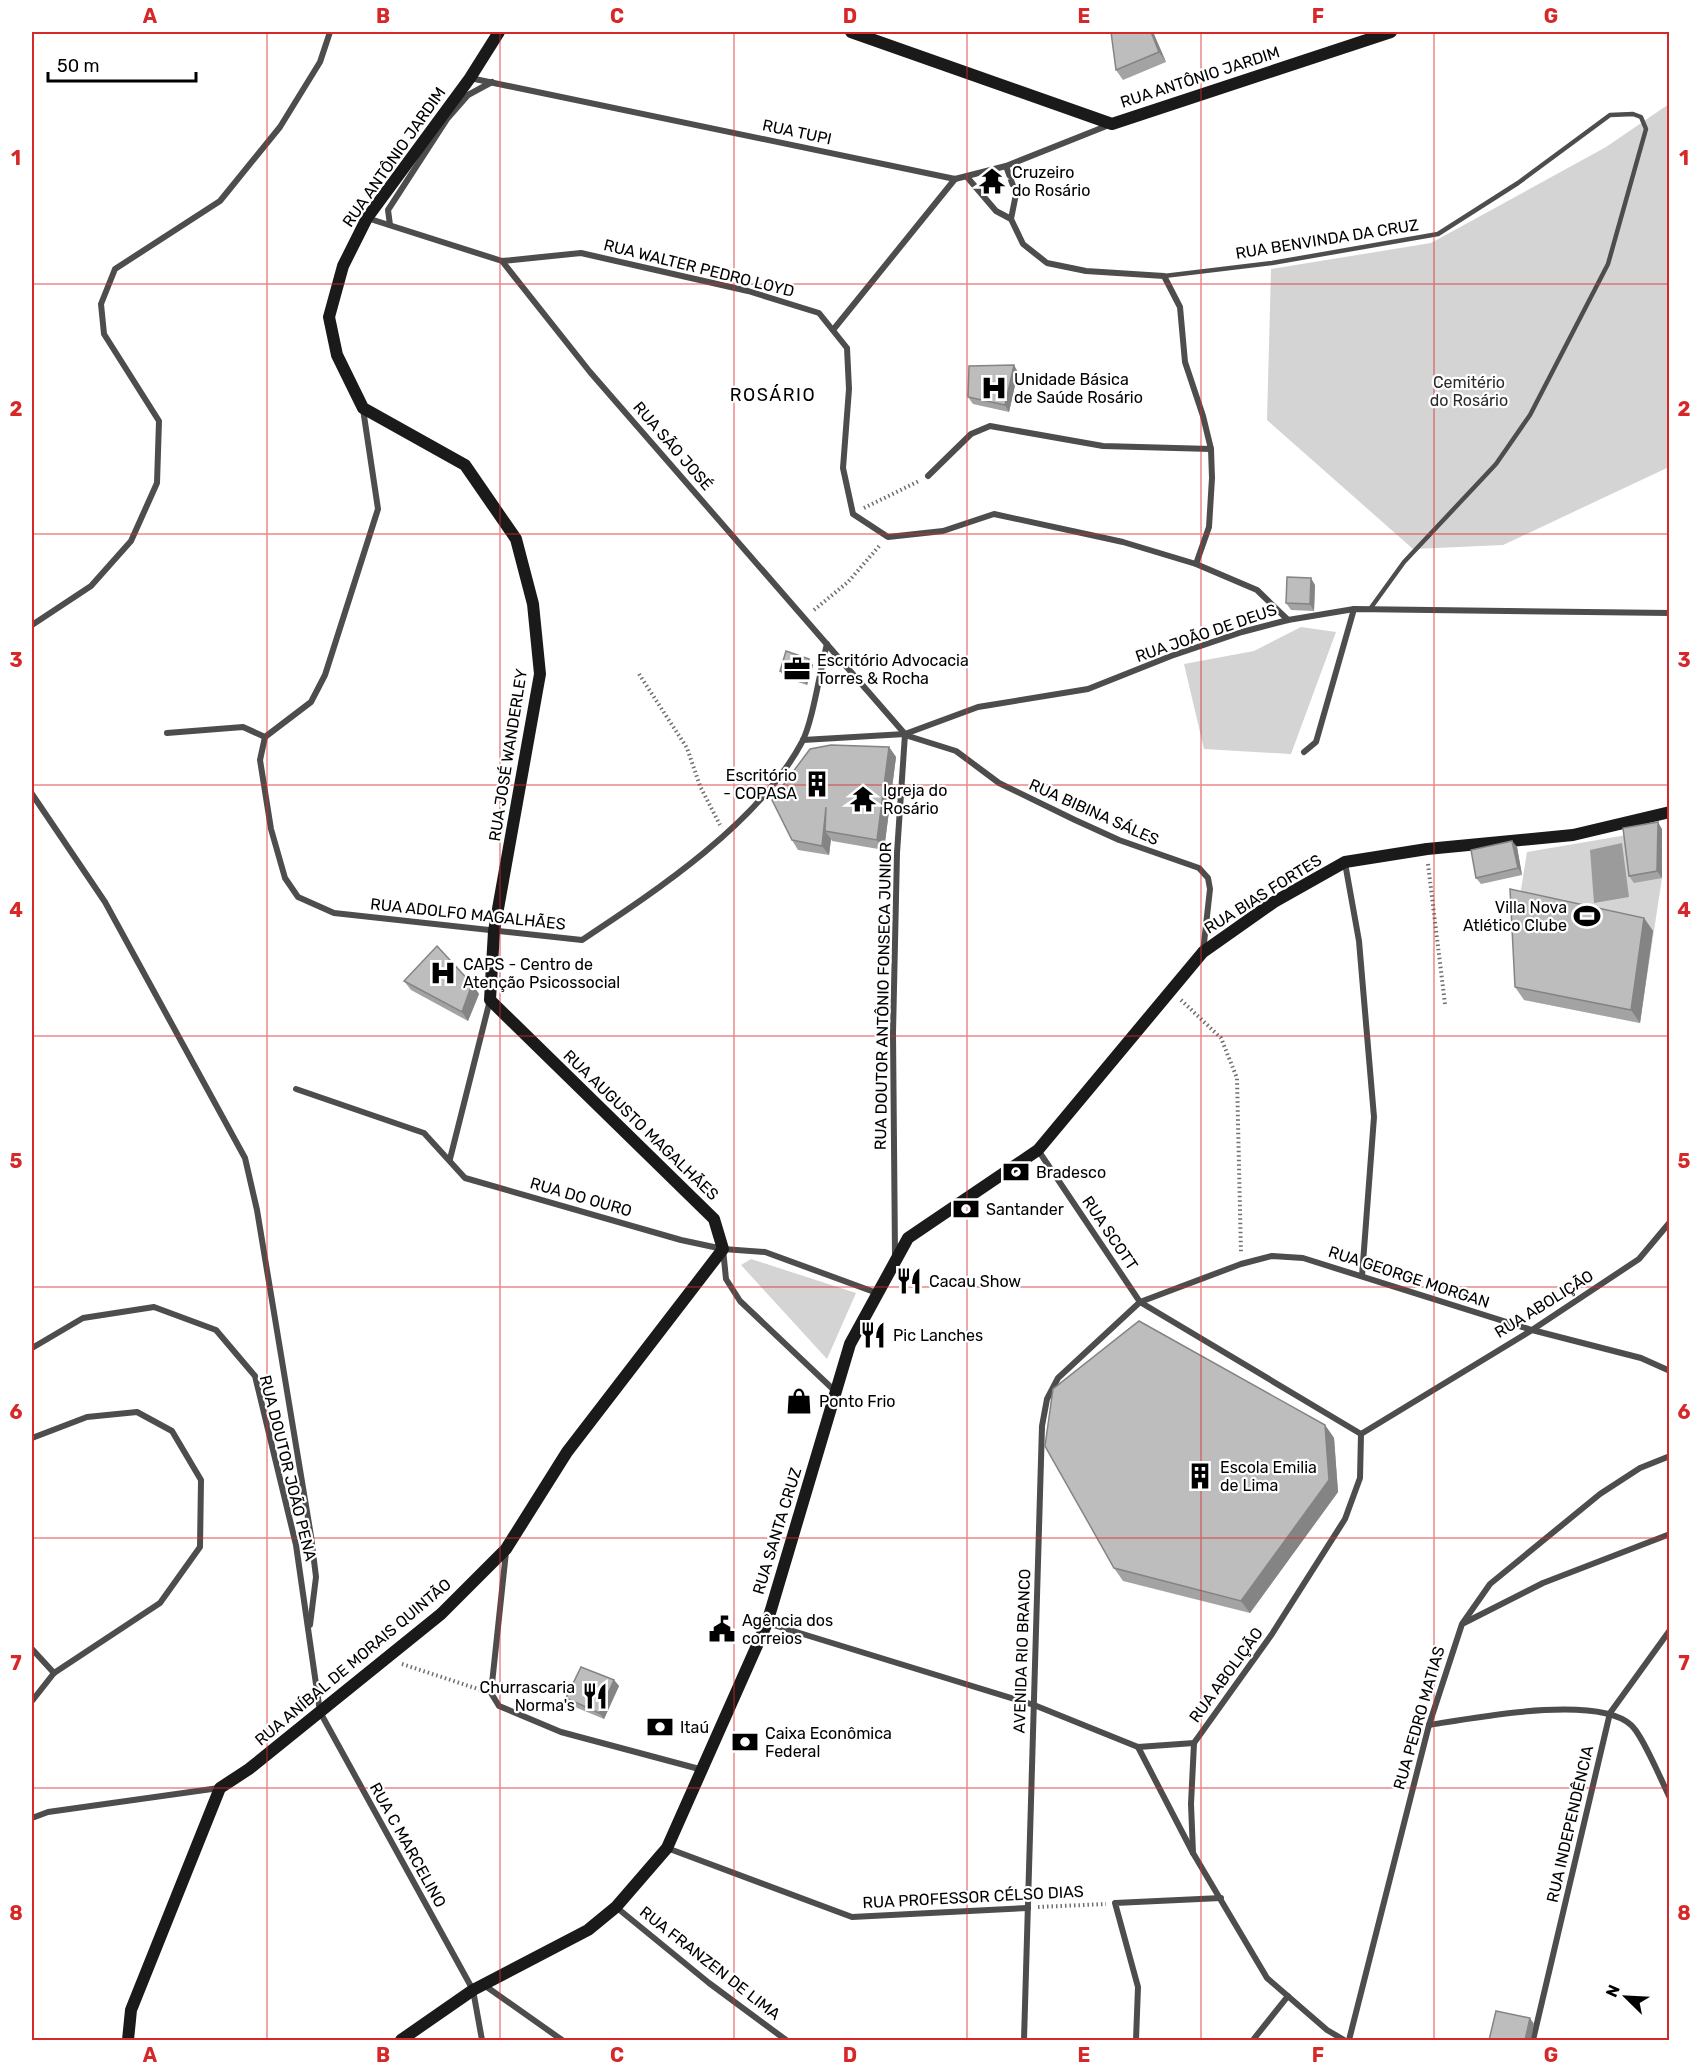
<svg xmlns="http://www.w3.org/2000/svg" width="1701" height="2072" font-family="Rubik,sans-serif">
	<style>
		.green { fill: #d4d4d4 }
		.water { fill: #9b9b9b }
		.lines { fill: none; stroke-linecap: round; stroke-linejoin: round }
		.path { stroke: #6f6f6f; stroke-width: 4; stroke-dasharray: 1.5 3; stroke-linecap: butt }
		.lane { stroke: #4d4d4d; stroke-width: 4.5 }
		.street { stroke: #4d4d4d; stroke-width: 6 }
		.secondary { stroke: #1a1a1a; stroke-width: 12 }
		.wall { fill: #a3a3a3 }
		.shaded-wall { fill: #848484 }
		.building { fill: #bdbdbd; stroke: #848484; stroke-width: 1.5 }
		.grid { fill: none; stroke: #d62828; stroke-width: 1.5; stroke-opacity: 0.55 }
		.labels { text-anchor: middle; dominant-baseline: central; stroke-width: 4.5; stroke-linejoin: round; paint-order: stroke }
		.street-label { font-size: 16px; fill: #000; stroke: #fff }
		.poi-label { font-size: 16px; fill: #000; stroke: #fff; text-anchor: start }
		.park-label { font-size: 16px; fill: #2b2b2b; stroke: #fff }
		.neighbourhood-label { font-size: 18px; letter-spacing: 1.5px; fill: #000; stroke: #fff }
		.neatline { fill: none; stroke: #d62828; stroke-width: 2 }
		.grid-label { font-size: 20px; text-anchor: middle; font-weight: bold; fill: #d62828 }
	</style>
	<rect width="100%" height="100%" fill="#fff"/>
	<g class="green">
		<path d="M 1669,104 L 1669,467 L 1503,545 L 1413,549 L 1267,420 L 1271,269 L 1431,243 L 1606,147 Z"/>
		<path d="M 1301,627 L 1336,632 L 1291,754 L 1204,749 L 1184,664 L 1254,651 Z"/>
		<path d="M 1662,829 L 1662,878 L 1640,1023 L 1524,1000 L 1519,902 L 1527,852 Z"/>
		<path d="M 751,1259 L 856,1293 L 827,1359 L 741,1265 Z"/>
	</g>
	<path class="water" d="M 1622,843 L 1629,897 L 1594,903 L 1590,850 Z"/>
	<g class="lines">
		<g class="path">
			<path d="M 864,508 L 919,481"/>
			<path d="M 814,610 L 848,582 L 881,544"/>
			<path d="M 639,674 L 687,748 L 700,786 L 720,825"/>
			<path d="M 1428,864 L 1445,1004"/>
			<path d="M 1181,1000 L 1221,1038 L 1237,1078 L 1241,1254"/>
			<path d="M 402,1664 L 481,1690"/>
			<path d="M 1038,1907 L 1106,1904"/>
		</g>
		<path class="lane" d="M 1164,276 L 1272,263 L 1438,234 L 1518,183 L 1610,115 L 1633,114 L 1641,117 L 1646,129 L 1608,264 L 1530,415 L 1496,464 L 1404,562 L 1370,609"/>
		<g class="street">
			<path d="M 470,78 L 955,179 L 1006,166 L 1109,125"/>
			<path d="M 1006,166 L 1016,194 L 1011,219"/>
			<path d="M 967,177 L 996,211 L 1011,219 L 1023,244 L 1047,263 L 1086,271 L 1164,276 L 1180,307 L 1185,362 L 1203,416 L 1211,449 L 1212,478 L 1209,527 L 1196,564"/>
			<path d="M 367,218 L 502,261 L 581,253 L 748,291 L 819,313 L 847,348 L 849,389 L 843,468 L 853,514 L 888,537 L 943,531 L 994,514 L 1123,542 L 1196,564 L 1257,590 L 1288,620"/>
			<path d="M 390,225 L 388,210 L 447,119 L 468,95 L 492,82"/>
			<path d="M 502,261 L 590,372 L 905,734"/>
			<path d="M 833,330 L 955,179"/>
			<path d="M 928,476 L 971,434 L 990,426 L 1103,446 L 1211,449"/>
			<path d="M 32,625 L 91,586 L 131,541 L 157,483 L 159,421 L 104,334 L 101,304 L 115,269 L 220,201 L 280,127 L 320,62 L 330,32"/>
			<path d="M 167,733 L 243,727 L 265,737 L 311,702 L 325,675 L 378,509 L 363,409"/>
			<path d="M 905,735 L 956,751 L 999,783 L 1075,820 L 1119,840 L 1199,868 L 1208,878 L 1210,889 L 1203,952"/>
			<path d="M 265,737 L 260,760 L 271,829 L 285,878 L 298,897 L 334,913 L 582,940 C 656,891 759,823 802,742 C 813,721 820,670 827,644"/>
			<path d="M 803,740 L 905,734 L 978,707 L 1088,689 L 1171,656 L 1242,632 L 1288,620 L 1354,609 L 1670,613"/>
			<path d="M 1304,752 L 1316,742 L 1354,609"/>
			<path d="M 32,794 L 105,902 L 245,1158 L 257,1210 L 311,1536 L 316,1577 L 310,1625"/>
			<path d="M 1345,863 L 1359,941 L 1374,1117 L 1362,1276"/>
			<path d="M 296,1089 L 424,1133 L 465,1178 L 681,1240 L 723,1249 L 765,1252 L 877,1293"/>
			<path d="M 1038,1150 L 1140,1302 L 1361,1434 L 1360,1478 L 1345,1519 L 1272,1634 L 1194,1743 L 1191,1804 L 1193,1853"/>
			<path d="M 450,1159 L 490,1000"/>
			<path d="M 723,1249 L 726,1279 L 740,1301 L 836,1392"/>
			<path d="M 895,1255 L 893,1033 L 897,853 L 905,734"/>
			<path d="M 32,1348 L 83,1318 L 154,1307 L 216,1330 L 255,1376 L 296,1545 L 320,1712 L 473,1990 L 482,2040"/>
			<path d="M 1361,1434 L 1532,1330 L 1639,1259 L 1670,1222"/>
			<path d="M 32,1438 L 87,1417 L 137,1412 L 172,1431 L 201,1480 L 200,1547 L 160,1603 L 54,1673 L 32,1701"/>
			<path d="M 506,1552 L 491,1693 L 499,1706 L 561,1732 L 703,1770"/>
			<path d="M 767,1623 L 1034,1705 L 1138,1747 L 1194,1743"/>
			<path d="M 1464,1623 L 1543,1583 L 1670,1534"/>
			<path d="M 32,1649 L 54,1673"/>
			<path d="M 1429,1725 C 1473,1718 1597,1694 1631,1725 C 1642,1734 1662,1782 1670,1798"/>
			<path d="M 1138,1747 L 1193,1853 L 1267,1978 L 1327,2030 L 1344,2040"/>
			<path d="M 32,1818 L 48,1812 L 219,1788"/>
			<path d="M 667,1848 L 852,1917 L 1028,1908"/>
			<path d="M 616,1907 L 709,1983 L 786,2040"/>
			<path d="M 484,1985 L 562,2040"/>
			<path d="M 1024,2040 L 1042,1426 L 1047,1399 L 1058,1378 L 1140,1302 L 1241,1264 L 1272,1256 L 1303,1258 L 1532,1330 L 1641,1358 L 1670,1371"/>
			<path d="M 1136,2040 L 1138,1987 L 1115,1903 L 1221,1898"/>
			<path d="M 1253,2040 L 1288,1996"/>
			<path d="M 1349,2040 L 1429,1725 L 1462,1624 L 1490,1584 L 1600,1494 L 1640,1468 L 1670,1456"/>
			<path d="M 1533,2040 L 1610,1713 L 1670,1630"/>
		</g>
		<g class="secondary">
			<path d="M 851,32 L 1112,124 L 1391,32"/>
			<path d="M 128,2040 L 131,2010 L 220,1788 L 249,1769 L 441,1614 L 506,1549 L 567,1452 L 723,1249 L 714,1219 L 490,1000 L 494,931 L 540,674 L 533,604 L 516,539 L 465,465 L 363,408 L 337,355 L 329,317 L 343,266 L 367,218 L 470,78 L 499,32"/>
			<path d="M 401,2040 L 473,1990 L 588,1930 L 616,1907 L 667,1848 L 767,1623 L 850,1344 L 908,1238 L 1038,1150 L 1203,952 L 1274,902 L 1345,862 L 1427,849 L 1573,835 L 1670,812"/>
		</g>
	</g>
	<g class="wall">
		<path d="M 1111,32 L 1153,32 L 1166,62 L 1123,80 L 1116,70 Z"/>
		<path d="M 1018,372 L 1009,412 L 973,404 L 968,397 Z"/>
		<path d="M 1315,585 L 1314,611 L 1291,610 L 1286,603 Z"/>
		<path d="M 813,665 L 807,685 L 785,678 L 780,671 Z"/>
		<path d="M 889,747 L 896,757 L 884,850 L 832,841 L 831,839 L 829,855 L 798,850 L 792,840 Z"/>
		<path d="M 1662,829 L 1662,878 L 1634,883 L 1629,876 Z"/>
		<path d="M 1512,841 L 1517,847 L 1522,875 L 1481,884 L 1476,878 Z"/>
		<path d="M 1644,918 L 1653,931 L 1640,1023 L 1524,1000 L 1515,987 Z"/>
		<path d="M 404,981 L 472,984 L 479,994 L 468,1021 L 411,990 Z"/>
		<path d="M 1325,1425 L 1334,1438 L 1338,1492 L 1250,1613 L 1123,1581 L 1114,1568 Z"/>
		<path d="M 614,1680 L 619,1686 L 604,1719 L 570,1705 L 566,1698 Z"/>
	</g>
	<g class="shaded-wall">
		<path d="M 1151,32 L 1153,32 L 1166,62 L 1159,52 Z"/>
		<path d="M 1014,365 L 1018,372 L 1009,412 L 1005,405 Z"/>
		<path d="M 1311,578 L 1315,585 L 1314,611 L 1310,604 Z"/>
		<path d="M 809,659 L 813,665 L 807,685 L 802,679 Z"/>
		<path d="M 889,747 L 896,757 L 884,850 L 877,840 Z"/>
		<path d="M 826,807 L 825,831 L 831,839 L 829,855 L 822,846 Z"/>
		<path d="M 1658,822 L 1662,829 L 1662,878 L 1657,871 Z"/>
		<path d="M 1512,841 L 1517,847 L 1522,875 L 1518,868 Z"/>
		<path d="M 1644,918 L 1653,931 L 1640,1023 L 1631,1010 Z"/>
		<path d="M 472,984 L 479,994 L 468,1021 L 462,1012 Z"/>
		<path d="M 1325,1425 L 1334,1438 L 1338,1492 L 1250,1613 L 1241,1601 Z"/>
		<path d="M 614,1680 L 619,1686 L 604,1719 L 599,1713 Z"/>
		<path d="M 1530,2018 L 1534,2024 L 1531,2040 L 1525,2040 Z"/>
	</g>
	<g class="building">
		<path d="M 1111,32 L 1151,32 L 1159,52 L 1116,70 Z"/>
		<path d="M 1014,365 L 1005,405 L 968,397 L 969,366 Z"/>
		<path d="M 1287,577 L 1311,578 L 1310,604 L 1286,603 Z"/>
		<path d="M 786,651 L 809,659 L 802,679 L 780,671 Z"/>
		<path d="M 831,745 L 889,747 L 877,840 L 825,831 L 826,807 L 822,846 L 792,840 L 772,800 L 810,749 Z"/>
		<path d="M 1658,822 L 1657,871 L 1629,876 L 1623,828 Z"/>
		<path d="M 1512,841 L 1518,868 L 1476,878 L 1471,850 Z"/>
		<path d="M 1510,889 L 1644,918 L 1631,1010 L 1515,987 Z"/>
		<path d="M 437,946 L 472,984 L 462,1012 L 404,981 Z"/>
		<path d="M 1139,1321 L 1325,1425 L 1329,1480 L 1241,1601 L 1114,1568 L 1045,1446 L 1053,1389 Z"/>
		<path d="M 581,1667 L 614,1680 L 599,1713 L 566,1698 Z"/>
		<path d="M 1496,2011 L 1530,2018 L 1525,2040 L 1489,2040 Z"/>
	</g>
	<path class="grid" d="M 267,32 L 267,2040M 500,32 L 500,2040M 734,32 L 734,2040M 967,32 L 967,2040M 1201,32 L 1201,2040M 1434,32 L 1434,2040M 32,284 L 1670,284M 32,534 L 1670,534M 32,785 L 1670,785M 32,1036 L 1670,1036M 32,1287 L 1670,1287M 32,1538 L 1670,1538M 32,1788 L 1670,1788"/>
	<defs>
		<g id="temple-bare" transform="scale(2.07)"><path d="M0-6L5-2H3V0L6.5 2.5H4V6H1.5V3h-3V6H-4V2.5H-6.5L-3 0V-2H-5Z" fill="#000" stroke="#fff" stroke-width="2.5" paint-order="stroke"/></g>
		<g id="hospital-bare" transform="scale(2.07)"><path d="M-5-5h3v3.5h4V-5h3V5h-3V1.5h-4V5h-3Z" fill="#000" stroke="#fff" stroke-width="2.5" paint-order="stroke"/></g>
		<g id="office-bare" transform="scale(2.07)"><path d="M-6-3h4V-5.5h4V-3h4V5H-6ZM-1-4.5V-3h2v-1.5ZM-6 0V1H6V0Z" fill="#000" stroke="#fff" stroke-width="2.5" paint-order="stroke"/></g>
		<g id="building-bare" transform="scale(2.07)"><path d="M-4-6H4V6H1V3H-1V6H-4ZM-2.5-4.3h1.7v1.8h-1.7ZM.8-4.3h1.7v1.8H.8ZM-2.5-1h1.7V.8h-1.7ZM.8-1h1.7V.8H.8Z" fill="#000" stroke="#fff" stroke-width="2.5" paint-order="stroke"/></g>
		<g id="stadium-bare" transform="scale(2.07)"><path d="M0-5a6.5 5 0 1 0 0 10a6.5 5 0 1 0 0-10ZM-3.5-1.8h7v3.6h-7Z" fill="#000" stroke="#fff" stroke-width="2.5" paint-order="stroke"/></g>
		<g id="bank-bare" transform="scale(2.07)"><path d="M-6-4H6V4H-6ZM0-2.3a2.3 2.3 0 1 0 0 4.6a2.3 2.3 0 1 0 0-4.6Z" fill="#000" stroke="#fff" stroke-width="2.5" paint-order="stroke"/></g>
		<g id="restaurant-bare" transform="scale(2.07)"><path d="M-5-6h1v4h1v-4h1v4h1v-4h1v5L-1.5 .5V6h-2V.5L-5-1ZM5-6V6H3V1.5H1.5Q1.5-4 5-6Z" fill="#000" stroke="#fff" stroke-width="2.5" paint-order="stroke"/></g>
		<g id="shop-bare" transform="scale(2.07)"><path d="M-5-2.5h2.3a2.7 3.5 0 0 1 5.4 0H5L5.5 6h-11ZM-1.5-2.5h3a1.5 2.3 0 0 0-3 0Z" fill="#000" stroke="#fff" stroke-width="2.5" paint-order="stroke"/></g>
		<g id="civic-bare" transform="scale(2.07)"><path d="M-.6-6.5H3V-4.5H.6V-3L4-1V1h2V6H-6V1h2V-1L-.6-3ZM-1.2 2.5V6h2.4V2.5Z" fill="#000" stroke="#fff" stroke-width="2.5" paint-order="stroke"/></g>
	</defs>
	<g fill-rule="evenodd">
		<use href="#temple-bare" x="992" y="181"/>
		<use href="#hospital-bare" x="994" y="388"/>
		<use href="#office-bare" x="797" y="669"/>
		<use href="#building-bare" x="817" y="784"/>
		<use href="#temple-bare" x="863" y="799"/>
		<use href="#stadium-bare" x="1587" y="916"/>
		<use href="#hospital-bare" x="443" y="973"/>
		<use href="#bank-bare" x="1016" y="1172"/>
		<use href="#bank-bare" x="966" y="1209"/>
		<use href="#restaurant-bare" x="909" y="1281"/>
		<use href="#restaurant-bare" x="873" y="1335"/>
		<use href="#shop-bare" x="799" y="1401"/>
		<use href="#building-bare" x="1200" y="1476"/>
		<use href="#civic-bare" x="722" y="1629"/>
		<use href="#restaurant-bare" x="595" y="1696"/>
		<use href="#bank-bare" x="660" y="1727"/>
		<use href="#bank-bare" x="745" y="1742"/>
	</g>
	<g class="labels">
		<g class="street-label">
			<text transform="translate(1200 77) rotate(-18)">RUA ANTÔNIO JARDIM</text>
			<text transform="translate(797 132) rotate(12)">RUA TUPI</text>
			<text transform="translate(394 157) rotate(-55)">RUA ANTÔNIO JARDIM</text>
			<text transform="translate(1327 239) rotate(-9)">RUA BENVINDA DA CRUZ</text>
			<text transform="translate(699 268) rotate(14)">RUA WALTER PEDRO LOYD</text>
			<text transform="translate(673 446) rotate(49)">RUA SÃO JOSÉ</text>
			<text transform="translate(1206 633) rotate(-19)">RUA JOÃO DE DEUS</text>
			<text transform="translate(508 755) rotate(-81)">RUA JOSÉ WANDERLEY</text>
			<text transform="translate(1094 812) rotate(24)">RUA BIBINA SÁLES</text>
			<text transform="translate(1263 894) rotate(-32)">RUA BIAS FORTES</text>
			<text transform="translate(468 914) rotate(6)">RUA ADOLFO MAGALHÃES</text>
			<text transform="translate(883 996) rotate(-89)">RUA DOUTOR ANTÔNIO FONSECA JUNIOR</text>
			<text transform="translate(641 1125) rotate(44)">RUA AUGUSTO MAGALHÃES</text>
			<text transform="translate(581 1197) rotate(16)">RUA DO OURO</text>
			<text transform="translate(1110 1233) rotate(56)">RUA SCOTT</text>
			<text transform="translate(1409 1277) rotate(18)">RUA GEORGE MORGAN</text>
			<text transform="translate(1544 1304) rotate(-32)">RUA ABOLIÇÃO</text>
			<text transform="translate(288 1468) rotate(76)">RUA DOUTOR JOÃO PENA</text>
			<text transform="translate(777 1531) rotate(-73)">RUA SANTA CRUZ</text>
			<text transform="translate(1022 1651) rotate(-88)">AVENIDA RIO BRANCO</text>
			<text transform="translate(353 1662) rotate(-40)">RUA ANÍBAL DE MORAIS QUINTÃO</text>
			<text transform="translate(1226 1675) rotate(-54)">RUA ABOLIÇÃO</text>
			<text transform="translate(1419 1718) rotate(-74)">RUA PEDRO MATIAS</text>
			<text transform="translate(1570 1824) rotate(-77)">RUA INDEPENDÊNCIA</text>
			<text transform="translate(408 1845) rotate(61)">RUA C MARCELINO</text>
			<text transform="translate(973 1897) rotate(-3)">RUA PROFESSOR CÉLSO DIAS</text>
			<text transform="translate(710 1963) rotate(38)">RUA FRANZEN DE LIMA</text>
		</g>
		<g class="poi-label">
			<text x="1012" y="172">Cruzeiro<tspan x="1012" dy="18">do Rosário</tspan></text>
			<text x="1014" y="379">Unidade Básica<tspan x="1014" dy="18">de Saúde Rosário</tspan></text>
			<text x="817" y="660">Escritório Advocacia<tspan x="817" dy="18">Torres &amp; Rocha</tspan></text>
			<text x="797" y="775" text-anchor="end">Escritório<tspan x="797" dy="18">- COPASA</tspan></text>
			<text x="883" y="790">Igreja do<tspan x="883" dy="18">Rosário</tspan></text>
			<text x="1567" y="907" text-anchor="end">Villa Nova<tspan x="1567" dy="18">Atlético Clube</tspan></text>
			<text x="463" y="964">CAPS - Centro de<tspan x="463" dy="18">Atenção Psicossocial</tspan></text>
			<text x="1036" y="1172">Bradesco</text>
			<text x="986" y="1209">Santander</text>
			<text x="929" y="1281">Cacau Show</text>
			<text x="893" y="1335">Pic Lanches</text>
			<text x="819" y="1401">Ponto Frio</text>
			<text x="1220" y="1467">Escola Emilia<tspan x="1220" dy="18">de Lima</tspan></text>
			<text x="742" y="1620">Agência dos<tspan x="742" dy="18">correios</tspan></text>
			<text x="575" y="1687" text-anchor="end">Churrascaria<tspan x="575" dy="18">Norma's</tspan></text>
			<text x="680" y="1727">Itaú</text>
			<text x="765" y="1733">Caixa Econômica<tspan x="765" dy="18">Federal</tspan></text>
		</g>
		<g class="park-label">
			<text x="1469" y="382">Cemitério<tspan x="1469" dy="18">do Rosário</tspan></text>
		</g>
		<g class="neighbourhood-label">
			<text x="773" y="395">ROSÁRIO</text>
		</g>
	</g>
	<rect width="1701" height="2072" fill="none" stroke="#ffffff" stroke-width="66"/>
	<g transform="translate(1626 1997) rotate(294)" stroke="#ffffff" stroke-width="4.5" paint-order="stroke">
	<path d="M0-4.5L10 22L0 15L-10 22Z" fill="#000000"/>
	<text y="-9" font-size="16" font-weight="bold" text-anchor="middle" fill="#000000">N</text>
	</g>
	<path d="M48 72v9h148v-9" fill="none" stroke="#000000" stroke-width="3"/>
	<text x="57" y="72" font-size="18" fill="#000000" stroke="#ffffff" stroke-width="4.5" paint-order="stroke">50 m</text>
	<rect x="33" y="33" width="1635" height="2006" class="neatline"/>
	<g class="grid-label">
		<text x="150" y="23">A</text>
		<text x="383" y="23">B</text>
		<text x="617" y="23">C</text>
		<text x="850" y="23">D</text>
		<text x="1084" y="23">E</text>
		<text x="1318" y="23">F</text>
		<text x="1551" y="23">G</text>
		<text x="16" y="165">1</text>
		<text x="1684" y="165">1</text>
		<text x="16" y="416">2</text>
		<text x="1684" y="416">2</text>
		<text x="16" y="667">3</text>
		<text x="1684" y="667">3</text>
		<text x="16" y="917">4</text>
		<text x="1684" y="917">4</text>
		<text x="16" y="1168">5</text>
		<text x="1684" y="1168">5</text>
		<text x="16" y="1419">6</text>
		<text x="1684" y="1419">6</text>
		<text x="16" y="1670">7</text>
		<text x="1684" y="1670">7</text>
		<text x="16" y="1920">8</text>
		<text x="1684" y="1920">8</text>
		<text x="150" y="2062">A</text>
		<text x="383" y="2062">B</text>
		<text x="617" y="2062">C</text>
		<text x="850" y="2062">D</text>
		<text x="1084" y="2062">E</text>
		<text x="1318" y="2062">F</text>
		<text x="1551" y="2062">G</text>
	</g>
</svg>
